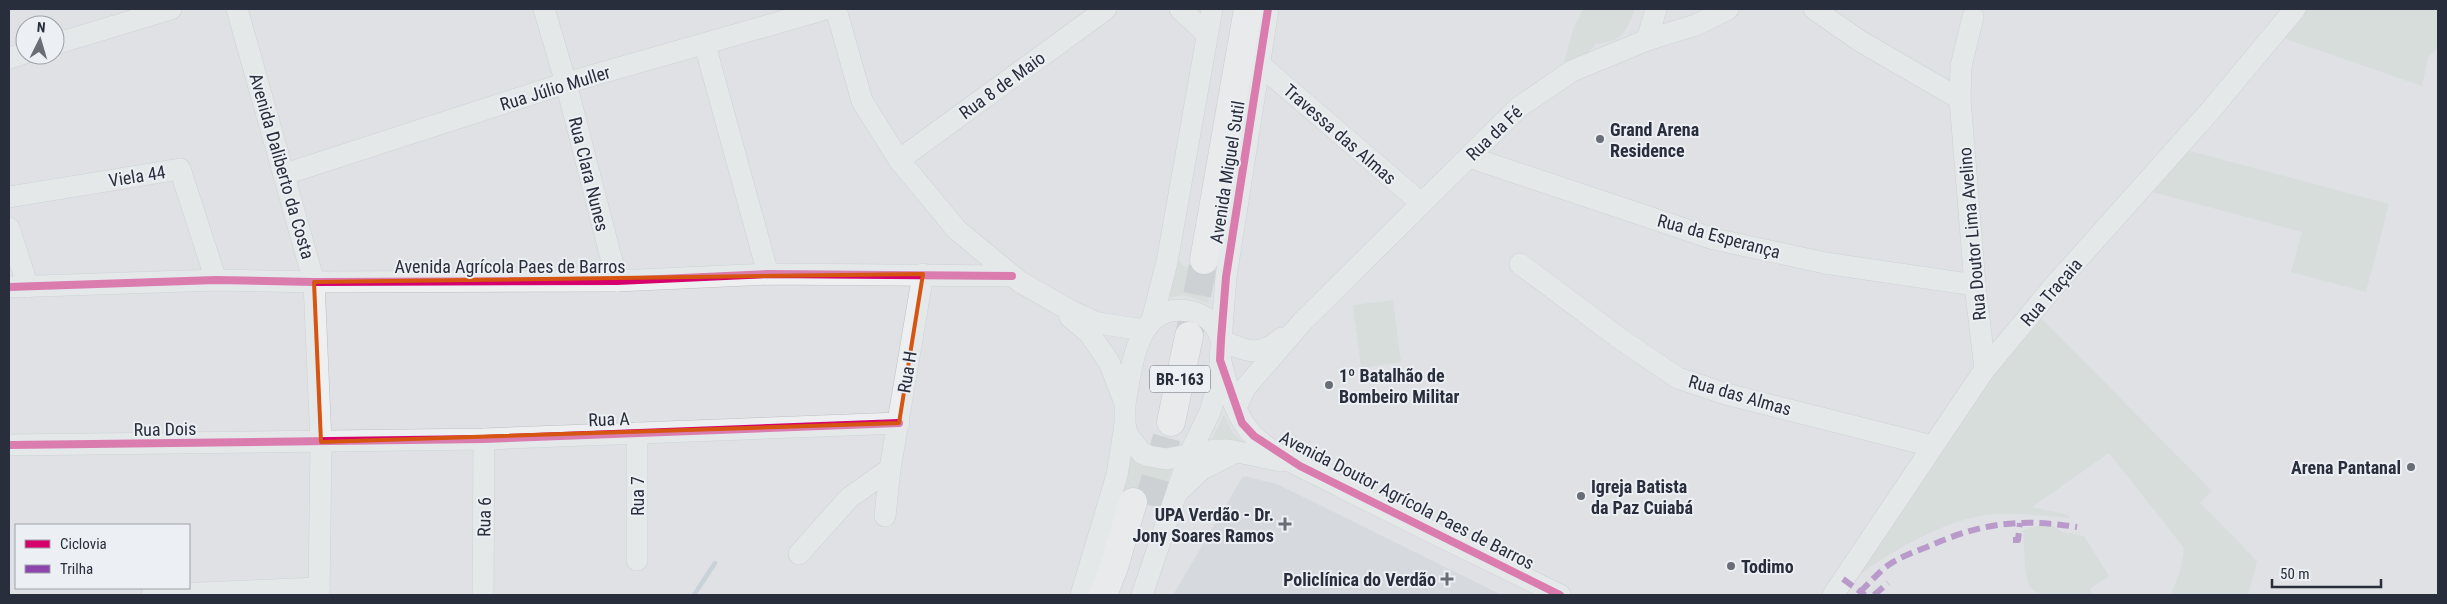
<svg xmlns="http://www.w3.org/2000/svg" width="2447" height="604" font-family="'Roboto Condensed',sans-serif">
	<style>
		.built { fill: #cdd0d7 }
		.green { fill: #cfd7d0 }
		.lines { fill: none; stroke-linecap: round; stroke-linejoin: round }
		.stream { stroke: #afbccd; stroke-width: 4.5 }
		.highway-tunnel { stroke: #babdc2; stroke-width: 28; stroke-dasharray: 28 14; stroke-linecap: butt }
		.minor-casing { stroke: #bdbfc2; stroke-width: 22 }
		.highway-casing { stroke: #b1b4b8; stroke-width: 29 }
		.minor { stroke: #eeeff0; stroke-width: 21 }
		.highway { stroke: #f3f4f4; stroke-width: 28 }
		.quiet { stroke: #8e44ad; stroke-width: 6; stroke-dasharray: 12 6; stroke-linecap: butt }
		.cycleway-casing { stroke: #eceff3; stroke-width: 11 }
		.cycleway { stroke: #d6006c; stroke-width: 8 }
		.marked { fill: none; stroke: #d55511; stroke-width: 4; stroke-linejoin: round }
		.poi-dot { fill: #686d76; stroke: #eceff3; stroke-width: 2 }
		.labels { text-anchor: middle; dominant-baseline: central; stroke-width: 4; stroke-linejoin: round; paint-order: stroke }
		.shield { fill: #eceff3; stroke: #636872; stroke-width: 1 }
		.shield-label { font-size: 16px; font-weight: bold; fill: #282e3b }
		.street-label { font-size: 18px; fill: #282e3b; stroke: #eceff3 }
		.poi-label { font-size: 18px; font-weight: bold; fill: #282e3b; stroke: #eceff3; text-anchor: start }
	</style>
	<rect width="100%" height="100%" fill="#dfe1e4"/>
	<path class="built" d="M 1243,476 L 1277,484 L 1502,595 L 1173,595 Z"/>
	<g class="green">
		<path d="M 1583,9 L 1635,9 C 1625,33 1623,41 1595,44 L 1588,54 L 1567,66 L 1564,62 L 1573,30 Z"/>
		<path d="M 2305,9 L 2438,9 L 2438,47 L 2428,58 L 2422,86 L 2280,37 Z"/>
		<path d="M 2183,149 L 2389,204 L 2366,292 L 2291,272 L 2302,232 L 2149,191 Z"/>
		<path d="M 1175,253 L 1182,265 L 1196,270 L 1215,261 L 1208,303 L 1185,295 L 1167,298 Z"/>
		<path d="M 1393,300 L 1401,362 L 1361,368 L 1353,305 Z"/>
		<path d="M 2037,314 L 2212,491 L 2200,503 L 2257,561 L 2248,595 L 2171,595 L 2181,568 L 2184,548 L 2109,453 L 2032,507 L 2068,515 L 2070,518 C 2045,516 2021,513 1996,514 C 1949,516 1891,552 1853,579 L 1993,370 Z"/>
		<path d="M 1224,415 L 1233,433 L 1243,442 L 1241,444 L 1211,441 Z"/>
		<path d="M 1131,455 L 1172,468 L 1157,517 L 1153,504 L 1141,496 L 1117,505 Z"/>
		<path d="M 2049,523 L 2062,532 L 2084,536 L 2109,576 L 2090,589 L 2092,595 C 2022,595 2027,601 2023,530 Z"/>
	</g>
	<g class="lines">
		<path class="stream" d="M 694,595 L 715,563"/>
		<g class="highway-tunnel">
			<path d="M 1189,336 L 1204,260"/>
			<path d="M 1148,505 L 1171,422"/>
		</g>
		<g class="minor-casing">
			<g id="minor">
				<path d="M 237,9 L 314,282 L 321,442 L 319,595"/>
				<path d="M 544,9 L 566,83 L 617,281"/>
				<path d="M 836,9 L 862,101 L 899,160 L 957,230 L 1020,282 L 1071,311 L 1098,323 L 1143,330"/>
				<path d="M 1180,9 L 1206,33"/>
				<path d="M 1814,9 L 1860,41 L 1960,99"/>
				<path d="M 1973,17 L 1961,66 L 1960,99 L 1975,285 L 1985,369"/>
				<path d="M 1647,40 L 1656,9"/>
				<path d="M 55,44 L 171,9"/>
				<path d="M 705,45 L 768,274"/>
				<path d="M 9,58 L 25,53"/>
				<path d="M 1259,64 L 1421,203"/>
				<path d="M 1469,157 L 1714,239 L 1825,263 L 1975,285"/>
				<path d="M 899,160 L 1106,9"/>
				<path d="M 285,174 L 566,83 L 826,9"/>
				<path d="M 9,197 L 180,169 L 216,280"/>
				<path d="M 9,228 L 28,287"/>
				<path d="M 1520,264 L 1619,338 L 1678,378 L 1726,394 L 1932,446"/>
				<path d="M 9,287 L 216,280 L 314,282 L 617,281 L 768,274 L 1012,276"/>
				<path d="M 1070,317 L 1089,333 L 1109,362 L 1125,403 L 1125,425 L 1128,436 L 1142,453 L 1149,456 L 1166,459 L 1214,450 L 1228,450 L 1281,461"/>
				<path d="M 1152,320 L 1167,262 L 1212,9"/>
				<path d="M 1221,340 L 1226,277 L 1268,9"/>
				<path d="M 1221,340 C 1246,351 1259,358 1282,338"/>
				<path d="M 1125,403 C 1132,367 1136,302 1189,311 C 1205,314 1217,324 1221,340 C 1222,347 1219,355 1221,362 C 1227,386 1235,416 1252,434 C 1273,457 1316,473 1343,488 C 1415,524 1488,560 1560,595"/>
				<path d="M 1236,407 L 1245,388 L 1303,321 L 1518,108 L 1572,71 L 1647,40 L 1696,25 L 1728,9"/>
				<path d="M 637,433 L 637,560"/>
				<path d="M 9,445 L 484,439 L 899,423"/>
				<path d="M 1178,492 L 1202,469 L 1232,454"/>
				<path d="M 885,516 L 890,469 L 923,274"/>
				<path d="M 799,554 L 849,498 L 890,469"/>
				<path d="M 152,595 L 319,588"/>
				<path d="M 483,595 L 484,439"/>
				<path d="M 1081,595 L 1117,475 L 1125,425"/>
				<path d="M 1142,595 L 1190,453 L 1210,412 L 1216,391 L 1220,365"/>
				<path d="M 1833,595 L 1985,369 L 2054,286 L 2211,110 L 2295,9"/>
			</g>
		</g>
		<g class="highway-casing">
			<g id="highway">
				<path d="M 1204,260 L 1248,9"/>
				<path d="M 1171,422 L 1189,336"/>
				<path d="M 1103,595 L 1114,567 L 1133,502"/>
			</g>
		</g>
		<use href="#minor" class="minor"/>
		<use href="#highway" class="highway"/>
		<g class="quiet">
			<path d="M 2013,540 L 2018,540 L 2020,523"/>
			<path d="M 1843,579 L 1865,595"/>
			<path d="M 1860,592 C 1868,584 1875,577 1882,570 C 1895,559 1911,553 1927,547 C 1981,523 2018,518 2077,527"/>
			<path d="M 1874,595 L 1888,583"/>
		</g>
		<g class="cycleway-casing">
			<g id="cycleway">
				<path d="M 1268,9 L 1226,277 L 1221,340 L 1220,360 L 1242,423 L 1254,436 L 1300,466 L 1560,595"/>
				<path d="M 9,287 L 216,280 L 314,282 L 617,281 L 768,274 L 1012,276"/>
				<path d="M 9,445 L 484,439 L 899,423"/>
			</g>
		</g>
		<use href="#cycleway" class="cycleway"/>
	</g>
	<path d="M0 0H2447V604H0ZM 923,274 L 899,423 L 321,442 L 314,282 Z" fill="#dfe1e4" fill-opacity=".55" fill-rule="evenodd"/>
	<path class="marked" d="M 923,274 L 899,423 L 321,442 L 314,282 Z"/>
	<g class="poi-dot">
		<circle cx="1600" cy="139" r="5"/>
		<circle cx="1329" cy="385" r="5"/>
		<circle cx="2411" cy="467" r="5"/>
		<circle cx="1581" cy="496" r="5"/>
		<path d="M1282.5 516.5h5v5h5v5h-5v5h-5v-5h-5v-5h5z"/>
		<circle cx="1731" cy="566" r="5"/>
		<path d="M1444.5 571.5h5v5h5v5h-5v5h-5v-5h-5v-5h5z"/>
	</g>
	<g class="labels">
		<rect class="shield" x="1150" y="365.5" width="60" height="27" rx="4"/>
		<g class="shield-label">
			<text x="1180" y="379">BR-163</text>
		</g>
		<g class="street-label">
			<text transform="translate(1002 85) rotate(-36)">Rua 8 de Maio</text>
			<text transform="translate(555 88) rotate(-17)">Rua Júlio Muller</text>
			<text transform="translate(1494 133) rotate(-44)">Rua da Fé</text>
			<text transform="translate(1340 134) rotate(41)">Travessa das Almas</text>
			<text transform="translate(282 166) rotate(74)">Avenida Daliberto da Costa</text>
			<text transform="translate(1227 172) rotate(-81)">Avenida Miguel Sutil</text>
			<text transform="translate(589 174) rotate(76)">Rua Clara Nunes</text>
			<text transform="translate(137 176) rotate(-9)">Viela 44</text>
			<text transform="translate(1972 234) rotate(-95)">Rua Doutor Lima Avelino</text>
			<text transform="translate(1719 236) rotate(15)">Rua da Esperança</text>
			<text x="510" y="266">Avenida Agrícola Paes de Barros</text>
			<text transform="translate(2051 292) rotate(-49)">Rua Traçaia</text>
			<text transform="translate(907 372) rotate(-81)">Rua H</text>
			<text transform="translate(1740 395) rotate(16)">Rua das Almas</text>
			<text transform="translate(609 419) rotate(-2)">Rua A</text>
			<text transform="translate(165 429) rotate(-1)">Rua Dois</text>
			<text transform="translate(637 496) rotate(-90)">Rua 7</text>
			<text transform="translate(1407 500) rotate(27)">Avenida Doutor Agrícola Paes de Barros</text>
			<text transform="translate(484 517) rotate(-89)">Rua 6</text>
		</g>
		<g class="poi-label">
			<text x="1610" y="129">Grand Arena<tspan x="1610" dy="21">Residence</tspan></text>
			<text x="1339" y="375">1º Batalhão de<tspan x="1339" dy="21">Bombeiro Militar</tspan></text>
			<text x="2401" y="467" text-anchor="end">Arena Pantanal</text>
			<text x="1591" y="486">Igreja Batista<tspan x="1591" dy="21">da Paz Cuiabá</tspan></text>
			<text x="1274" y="514" text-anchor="end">UPA Verdão - Dr.<tspan x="1274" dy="21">Jony Soares Ramos</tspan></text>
			<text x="1741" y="566">Todimo</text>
			<text x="1436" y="579" text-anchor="end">Policlínica do Verdão</text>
		</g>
	</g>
	<rect width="2447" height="604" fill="none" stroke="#282e3b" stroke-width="20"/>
	<rect x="15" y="524" width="175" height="65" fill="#eceff3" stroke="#9ea2a9"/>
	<rect x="25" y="540" width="25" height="8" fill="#d6006c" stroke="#9ea2a9"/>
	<text x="60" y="549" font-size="15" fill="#282e3b">Ciclovia</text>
	<rect x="25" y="565" width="25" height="8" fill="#8e44ad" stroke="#9ea2a9"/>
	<text x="60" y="574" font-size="15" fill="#282e3b">Trilha</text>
	<g transform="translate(40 40) rotate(5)"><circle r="24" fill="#eceff3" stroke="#9ea2a9"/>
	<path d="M0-4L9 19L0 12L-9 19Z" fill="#686d76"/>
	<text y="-8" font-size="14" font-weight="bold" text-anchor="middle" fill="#282e3b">N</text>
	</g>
	<path d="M2272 579v8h109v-8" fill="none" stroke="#282e3b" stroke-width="2.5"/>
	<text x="2280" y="579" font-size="15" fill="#282e3b" stroke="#eceff3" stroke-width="4" paint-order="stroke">50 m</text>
</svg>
